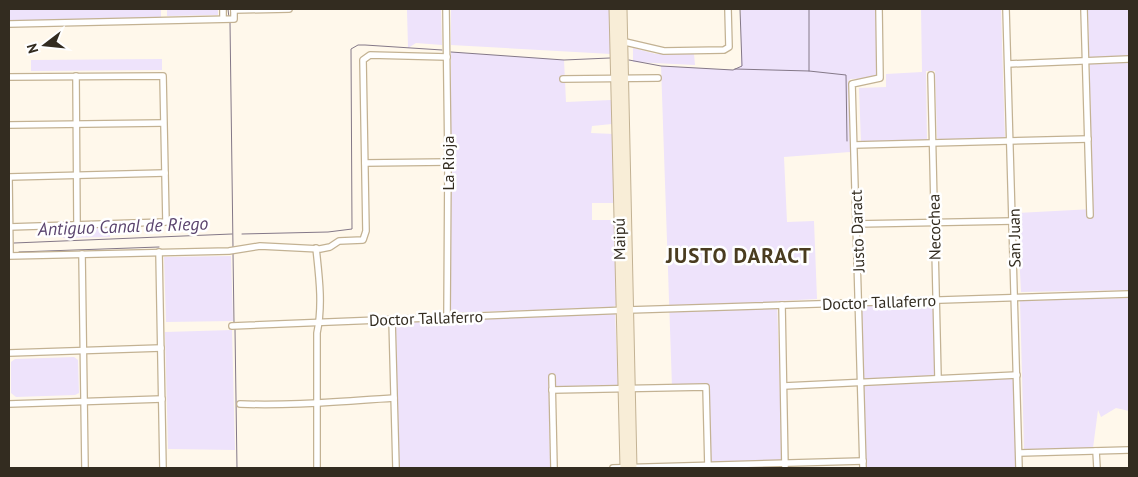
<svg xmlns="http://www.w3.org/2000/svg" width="1138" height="477" font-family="'PT Sans',sans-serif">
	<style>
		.green { fill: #eee3fb }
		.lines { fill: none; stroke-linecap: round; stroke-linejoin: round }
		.stream { stroke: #847888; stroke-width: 1 }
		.street-casing { stroke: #c3b293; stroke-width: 8 }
		.secondary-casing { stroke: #c3b293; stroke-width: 11 }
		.street { stroke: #fff; stroke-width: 5.5 }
		.secondary { stroke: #f8edd7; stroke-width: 9 }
		.labels { text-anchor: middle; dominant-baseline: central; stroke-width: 5; stroke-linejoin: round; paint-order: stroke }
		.street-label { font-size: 16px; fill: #332c20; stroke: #fff }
		.water-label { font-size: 18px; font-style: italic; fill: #5a446e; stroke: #fff }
		.district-label { font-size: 21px; font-weight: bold; letter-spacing: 1px; fill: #4a3c20; stroke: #fff }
	</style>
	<rect width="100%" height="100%" fill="#fff8eb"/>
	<g class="green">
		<path d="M 9,9 L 161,9 L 161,18 L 9,22 Z"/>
		<path d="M 167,9 L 218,9 L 218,15 L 167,16 Z"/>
		<path d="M 441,9 L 442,45 L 416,43 L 408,48 L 407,10 Z"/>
		<path d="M 608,9 L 610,10 L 611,54 L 451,45 L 451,10 Z"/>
		<path d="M 741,9 L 876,9 L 877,74 L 874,78 L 850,79 L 848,82 L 850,152 L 784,157 L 787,222 L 814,221 L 817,299 L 777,301 L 782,460 L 710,462 L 706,387 L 672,387 L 661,66 L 733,70 L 741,66 Z"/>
		<path d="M 921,9 L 1001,9 L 1005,139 L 940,140 L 937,138 L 935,71 L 926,71 L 927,139 L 925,141 L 861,143 L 859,88 L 886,87 L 886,74 L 922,72 Z"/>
		<path d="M 1088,9 L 1129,9 L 1129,290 L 1021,292 L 1017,213 L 1093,209 Z"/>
		<path d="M 633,48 L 656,54 L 694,54 L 695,65 L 633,62 Z"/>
		<path d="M 451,52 L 564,60 L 566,102 L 611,100 L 612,124 L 592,126 L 591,133 L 614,134 L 614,203 L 592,203 L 592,220 L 614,220 L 616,305 L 613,307 L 451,313 Z"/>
		<path d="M 162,59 L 162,70 L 31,71 L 31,60 Z"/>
		<path d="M 110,227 L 110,237 L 63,238 L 62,229 Z"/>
		<path d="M 231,256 L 233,321 L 166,322 L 164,257 Z"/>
		<path d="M 1129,298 L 1129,411 L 1116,408 L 1101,417 L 1098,410 L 1093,448 L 1024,450 L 1020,301 Z"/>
		<path d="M 936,300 L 939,378 L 1017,375 L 1019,468 L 863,468 L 859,303 Z"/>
		<path d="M 615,313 L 618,386 L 549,389 L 550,468 L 398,468 L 396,326 L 398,323 Z"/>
		<path d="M 232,330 L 235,450 L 168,449 L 165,332 Z"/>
		<path d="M 74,357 L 78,360 L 79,393 L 75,395 L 16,397 L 11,393 L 11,362 L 15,359 Z"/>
	</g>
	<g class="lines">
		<g class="stream">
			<path d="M 228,9 L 229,18"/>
			<path d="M 809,9 L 809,71"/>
			<path d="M 230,22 L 233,248"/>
			<path d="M 451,52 L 564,60 L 610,58"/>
			<path d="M 629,60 L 661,66 L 733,70 L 742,66 L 740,9"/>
			<path d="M 735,69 L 809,71 L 846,75 L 847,141"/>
			<path d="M 242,234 L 328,232 L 352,229 L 351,49 L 358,45 L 365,45 L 442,50"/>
			<path d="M 14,243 L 232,234"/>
			<path d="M 19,252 L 159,247"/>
			<path d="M 233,252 L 234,323"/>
			<path d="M 235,329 L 237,468"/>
		</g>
		<g class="street-casing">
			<g id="street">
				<path d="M 223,9 L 223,18"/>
				<path d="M 446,9 L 448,162 L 447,317"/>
				<path d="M 1006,9 L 1019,468"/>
				<path d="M 1084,9 L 1090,215"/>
				<path d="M 234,10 L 289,9"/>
				<path d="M 9,24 L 234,19 L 234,9"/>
				<path d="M 621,41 L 664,51 L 724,50 L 729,47 L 728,9"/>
				<path d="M 1008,64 L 1129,59"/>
				<path d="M 931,75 L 938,378"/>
				<path d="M 76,76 L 77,224"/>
				<path d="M 9,77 L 163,76 L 166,222 L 9,227"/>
				<path d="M 563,79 L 658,78"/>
				<path d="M 9,125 L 163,123"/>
				<path d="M 854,145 L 1088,139"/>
				<path d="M 365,163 L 448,162"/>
				<path d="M 9,177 L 165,173"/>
				<path d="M 9,179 L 10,255"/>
				<path d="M 856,224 L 1013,221"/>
				<path d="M 316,248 C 319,276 323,305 317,333 L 317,468"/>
				<path d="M 159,252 L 163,468"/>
				<path d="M 82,254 L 85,468"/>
				<path d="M 9,256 L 229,251 L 260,246 L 320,249 L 330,247 L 339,241 L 363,240 L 366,231 L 363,60 L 370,55 L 447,57"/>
				<path d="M 782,305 L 785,468"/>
				<path d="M 392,319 L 396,468"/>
				<path d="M 232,326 L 628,310 L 1129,294"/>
				<path d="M 9,353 L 161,348"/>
				<path d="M 552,377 L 554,468"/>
				<path d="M 784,386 L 1017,375"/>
				<path d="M 552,390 L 706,387 L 708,468"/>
				<path d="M 9,404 L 162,399"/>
				<path d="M 240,404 C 292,406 343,401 394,398"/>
				<path d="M 1096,451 L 1097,468"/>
				<path d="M 1019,453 L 1129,450"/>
				<path d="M 613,468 L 863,461"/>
				<path d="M 863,468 L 852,84 L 880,78 L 879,9"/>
			</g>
		</g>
		<g class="secondary-casing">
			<g id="secondary">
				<path d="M 614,9 L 625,468"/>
				<path d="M 622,9 L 632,468"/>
			</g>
		</g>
		<use href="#street" class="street"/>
		<use href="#secondary" class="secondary"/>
	</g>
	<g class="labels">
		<g class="street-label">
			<text transform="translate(448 163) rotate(-90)">La Rioja</text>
			<text transform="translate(934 227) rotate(-91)">Necochea</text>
			<text transform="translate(857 231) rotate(-92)">Justo Daract</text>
			<text transform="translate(1014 238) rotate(-91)">San Juan</text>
			<text transform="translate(619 239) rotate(-91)">Maipú</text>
			<text transform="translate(879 302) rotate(-2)">Doctor Tallaferro</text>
			<text transform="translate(426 318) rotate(-2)">Doctor Tallaferro</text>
		</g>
		<g class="water-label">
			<text transform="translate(123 226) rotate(-2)">Antiguo Canal de Riego</text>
		</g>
		<g class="district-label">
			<text x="739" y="255">JUSTO DARACT</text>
		</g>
	</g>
	<rect width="1138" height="477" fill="none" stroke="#332c20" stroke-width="20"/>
	<g transform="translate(45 45) rotate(254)" stroke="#ffffff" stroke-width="4" paint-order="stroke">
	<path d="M0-4L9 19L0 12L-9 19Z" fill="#332c20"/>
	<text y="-8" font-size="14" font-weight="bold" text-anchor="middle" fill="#332c20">N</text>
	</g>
</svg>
